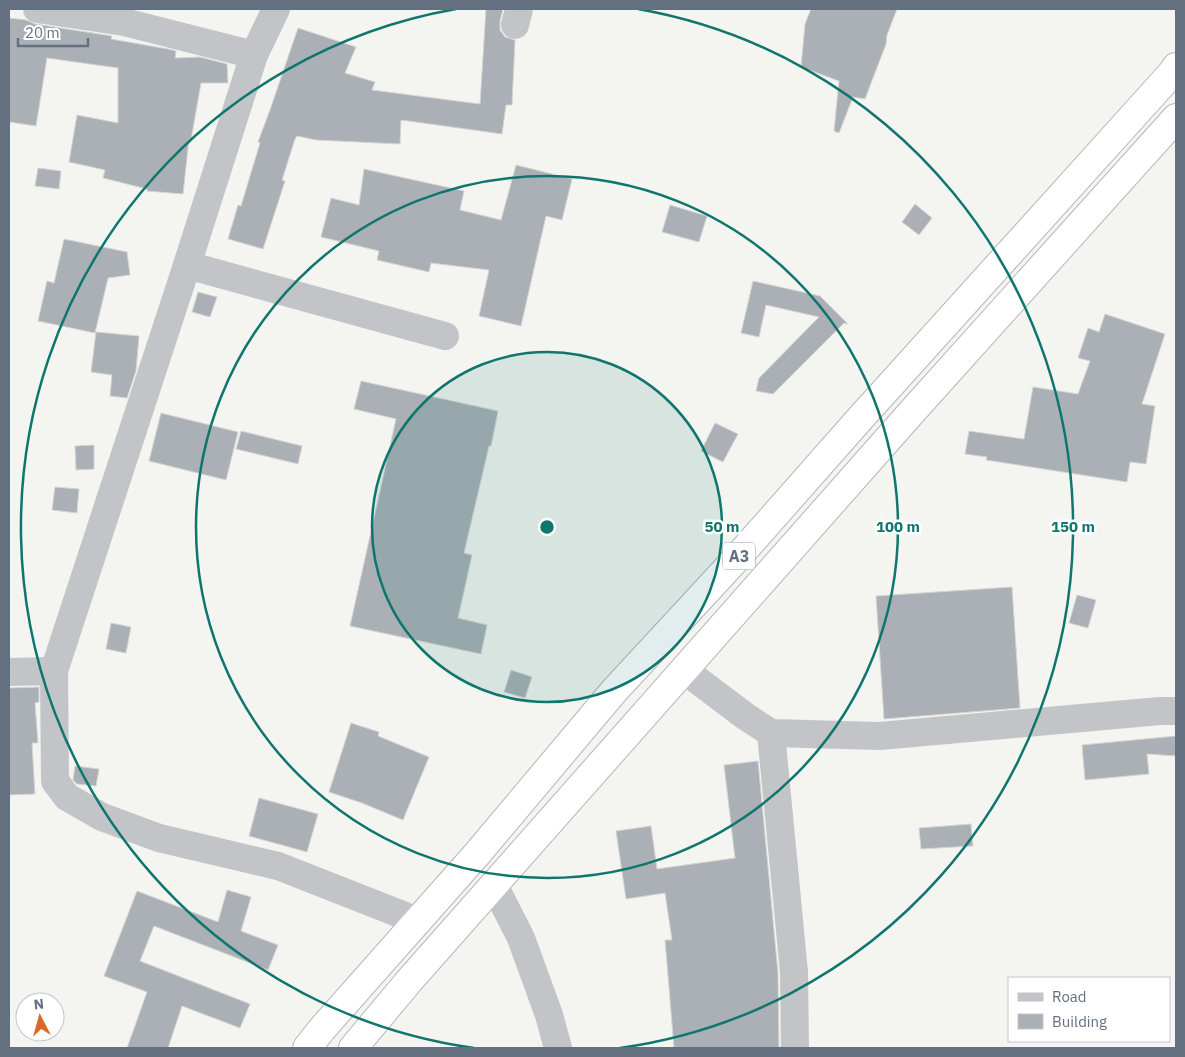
<svg xmlns="http://www.w3.org/2000/svg" width="1185" height="1057" font-family="'IBM Plex Sans',sans-serif">
	<style>
		.building { fill: #aab0b6; stroke: #d5d5d3 }
		.lines { fill: none; stroke-linecap: round; stroke-linejoin: round }
		.highway-casing { stroke: #b4b6ba; stroke-width: 30 }
		.minor { stroke: #c2c4c8; stroke-width: 28 }
		.highway { stroke: #fff; stroke-width: 28 }
		.ring { fill: none; stroke: #0f766e; stroke-width: 2.5 }
		.labels { text-anchor: middle; dominant-baseline: central; stroke-width: 5; stroke-linejoin: round; paint-order: stroke }
		.shield { fill: #fff; stroke: #929ba6; stroke-width: 1 }
		.shield-label { font-size: 16px; font-weight: bold; fill: #647080 }
		.centre { fill: #0f766e; stroke: #fff; stroke-width: 2.5 }
		.ring-label { font-size: 15px; text-anchor: middle; font-weight: bold; fill: #0f766e; stroke: #fff; stroke-width: 5; stroke-linejoin: round; paint-order: stroke }
	</style>
	<rect width="100%" height="100%" fill="#f4f4f0"/>
	<g class="building">
		<path d="M 486,9 L 503,9 L 500,21 L 500,30 L 505,37 L 515,40 L 512,105 L 506,105 L 502,134 L 401,120 L 400,144 L 316,140 L 297,136 L 295,139 L 282,180 L 285,181 L 263,249 L 228,239 L 238,205 L 241,206 L 260,143 L 258,142 L 270,110 L 298,28 L 356,47 L 345,73 L 375,82 L 372,90 L 480,104 Z"/>
		<path d="M 811,9 L 897,9 L 887,35 L 886,44 L 865,99 L 853,97 L 839,133 L 834,131 L 839,81 L 801,67 L 805,24 Z"/>
		<path d="M 9,18 L 26,20 L 35,24 L 112,36 L 111,39 L 168,49 L 176,51 L 175,58 L 200,57 L 227,64 L 228,83 L 201,83 L 191,140 L 189,139 L 183,194 L 147,191 L 147,189 L 103,178 L 105,170 L 69,162 L 77,115 L 118,123 L 118,68 L 47,58 L 36,126 L 9,122 Z"/>
		<path d="M 516,165 L 572,179 L 562,220 L 546,216 L 521,326 L 479,316 L 489,270 L 431,263 L 429,272 L 377,260 L 379,251 L 321,237 L 331,198 L 359,205 L 364,169 L 464,191 L 460,210 L 501,220 Z"/>
		<path d="M 38,168 L 61,171 L 59,189 L 35,186 Z"/>
		<path d="M 915,204 L 932,218 L 919,235 L 902,222 Z"/>
		<path d="M 670,205 L 707,216 L 699,242 L 662,232 Z"/>
		<path d="M 64,239 L 127,252 L 130,275 L 108,278 L 95,333 L 38,321 L 47,281 L 54,283 Z"/>
		<path d="M 753,281 L 820,296 L 848,324 L 844,323 L 773,394 L 756,391 L 759,378 L 819,317 L 766,305 L 759,337 L 741,333 Z"/>
		<path d="M 198,292 L 217,297 L 210,317 L 192,312 Z"/>
		<path d="M 1105,314 L 1165,334 L 1142,404 L 1155,406 L 1146,464 L 1130,462 L 1127,482 L 986,460 L 987,457 L 965,454 L 969,431 L 1024,439 L 1033,387 L 1078,394 L 1090,361 L 1078,358 L 1088,328 L 1099,332 Z"/>
		<path d="M 96,332 L 139,336 L 136,371 L 127,398 L 110,396 L 112,375 L 91,372 Z"/>
		<path d="M 361,381 L 498,411 L 491,446 L 489,446 L 464,553 L 472,555 L 458,618 L 487,625 L 481,654 L 350,626 L 396,419 L 354,409 Z"/>
		<path d="M 161,413 L 238,432 L 226,480 L 149,461 Z"/>
		<path d="M 715,423 L 738,434 L 723,462 L 701,451 Z"/>
		<path d="M 241,431 L 302,446 L 298,464 L 236,449 Z"/>
		<path d="M 94,445 L 94,469 L 76,470 L 75,446 Z"/>
		<path d="M 55,487 L 79,489 L 77,513 L 52,510 Z"/>
		<path d="M 1012,587 L 1020,708 L 884,719 L 876,596 Z"/>
		<path d="M 1077,595 L 1096,600 L 1088,628 L 1069,623 Z"/>
		<path d="M 111,623 L 131,627 L 126,653 L 106,649 Z"/>
		<path d="M 511,670 L 532,677 L 525,698 L 504,692 Z"/>
		<path d="M 39,687 L 39,702 L 35,703 L 38,743 L 32,743 L 35,794 L 9,795 L 9,688 Z"/>
		<path d="M 351,723 L 379,732 L 378,736 L 429,757 L 403,820 L 362,803 L 329,792 Z"/>
		<path d="M 1176,736 L 1176,756 L 1147,754 L 1149,774 L 1085,780 L 1082,745 Z"/>
		<path d="M 758,761 L 778,973 L 779,1048 L 674,1048 L 665,940 L 672,940 L 665,893 L 626,899 L 616,831 L 651,826 L 657,869 L 735,858 L 724,765 Z"/>
		<path d="M 75,766 L 99,769 L 96,786 L 77,784 L 73,780 Z"/>
		<path d="M 259,798 L 318,814 L 307,852 L 249,836 Z"/>
		<path d="M 971,824 L 973,846 L 921,849 L 919,828 Z"/>
		<path d="M 227,890 L 251,897 L 241,931 L 278,945 L 268,970 L 154,926 L 140,961 L 250,1004 L 240,1028 L 182,1006 L 168,1048 L 127,1048 L 147,992 L 104,976 L 137,891 L 218,922 Z"/>
	</g>
	<g class="lines">
		<g class="highway-casing">
			<g id="highway">
				<path d="M 307,1048 L 322,1029 L 477,854 L 614,691 L 737,558 L 857,422 L 1172,73 L 1176,67"/>
				<path d="M 353,1048 L 409,981 L 910,414 L 1176,118"/>
			</g>
		</g>
		<g class="minor">
			<path d="M 37,9 L 124,22 L 254,55"/>
			<path d="M 515,25 L 519,9"/>
			<path d="M 187,265 L 445,336"/>
			<path d="M 684,670 L 745,716 L 771,733 L 880,736 L 1160,711 L 1176,711"/>
			<path d="M 54,671 L 187,265 L 254,55 L 276,9"/>
			<path d="M 9,672 L 54,671 L 55,781 L 67,797 L 102,817 L 159,838 L 278,866 L 418,921"/>
			<path d="M 771,733 L 794,972 L 795,1048"/>
			<path d="M 494,885 L 521,938 L 549,1015 L 558,1048"/>
		</g>
		<use href="#highway" class="highway"/>
	</g>
	<circle cx="547" cy="527" r="175" fill="#0f766e" fill-opacity=".12"/>
	<g class="ring">
		<circle cx="547" cy="527" r="175"/>
		<circle cx="547" cy="527" r="351"/>
		<path d="M474 1048A526 526 0 0 1 456 9M638 9A526 526 0 0 1 620 1048"/>
	</g>
	<g class="labels">
		<rect class="shield" x="723" y="542.5" width="32" height="27" rx="4"/>
		<g class="shield-label">
			<text x="739" y="556">A3</text>
		</g>
	</g>
	<circle cx="547" cy="527" r="8" class="centre"/>
	<g class="ring-label">
		<text x="722" y="532">50 m</text>
		<text x="898" y="532">100 m</text>
		<text x="1073" y="532">150 m</text>
	</g>
	<rect width="1185" height="1057" fill="none" stroke="#647080" stroke-width="20"/>
	<rect x="1008" y="977" width="162" height="65" fill="#ffffff" stroke="#c1c6cc"/>
	<rect x="1018" y="993" width="25" height="8" fill="#c2c4c8" stroke="#c1c6cc"/>
	<text x="1052" y="1002" font-size="15" fill="#647080">Road</text>
	<rect x="1018" y="1014" width="25" height="15" fill="#aab0b6" stroke="#c1c6cc"/>
	<text x="1052" y="1027" font-size="15" fill="#647080">Building</text>
	<g transform="translate(40 1017) rotate(354)"><circle r="24" fill="#ffffff" stroke="#c1c6cc"/>
	<path d="M0-4L9 19L0 12L-9 19Z" fill="#d9692b"/>
	<text y="-8" font-size="14" font-weight="bold" text-anchor="middle" fill="#647080">N</text>
	</g>
	<path d="M18 38v8h70v-8" fill="none" stroke="#647080" stroke-width="2.5"/>
	<text x="25" y="38" font-size="15" fill="#647080" stroke="#ffffff" stroke-width="4" paint-order="stroke">20 m</text>
</svg>
